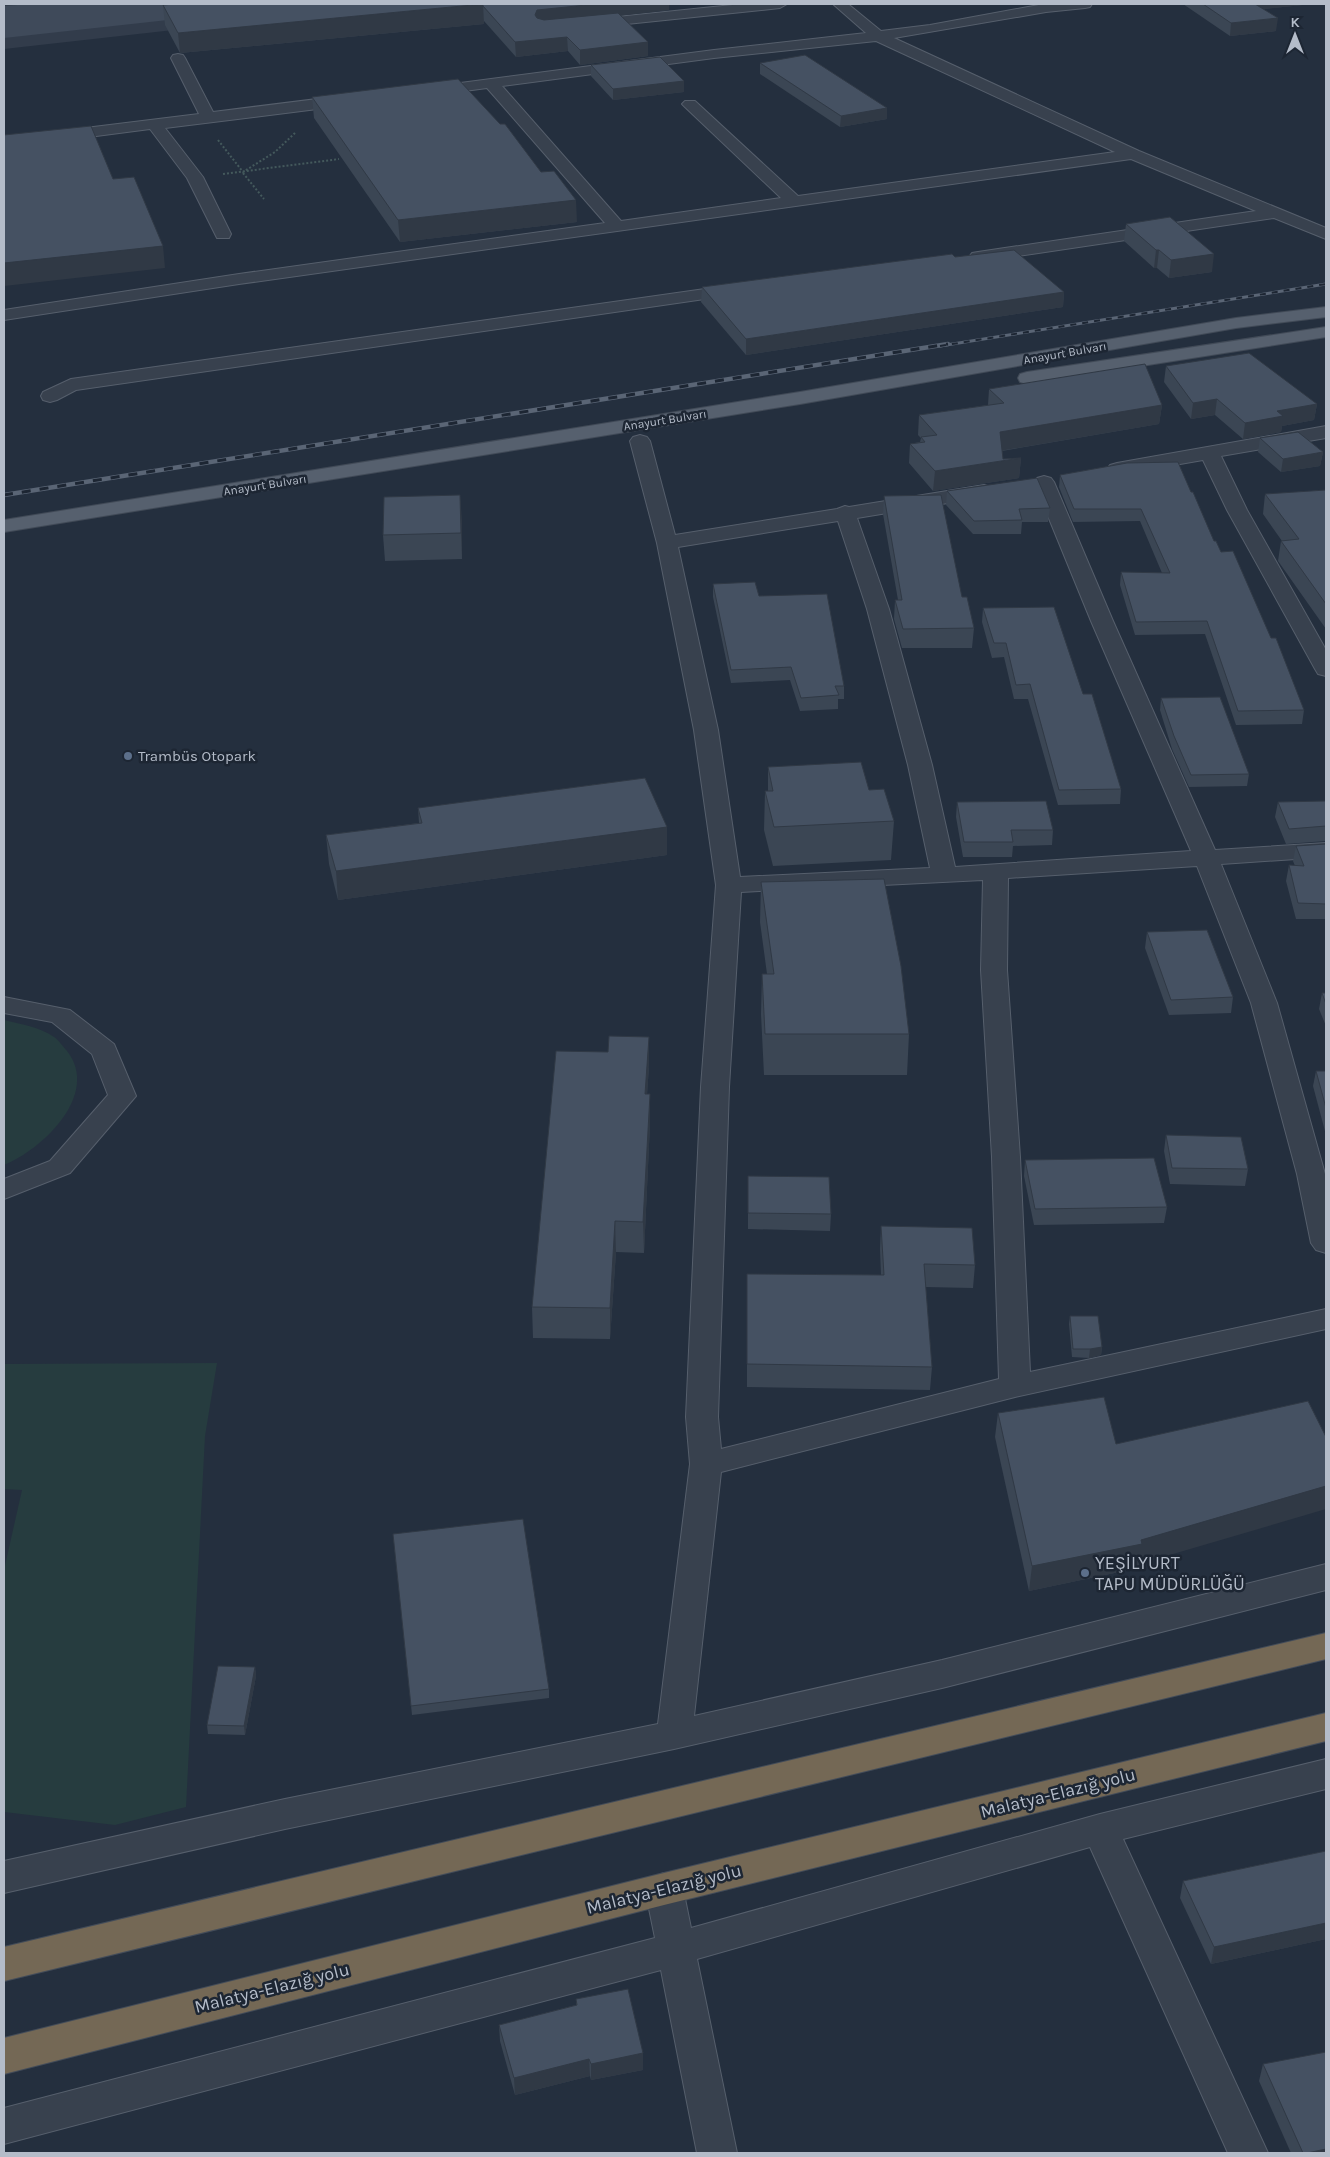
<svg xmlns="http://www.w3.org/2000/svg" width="1330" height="2157" font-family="Karla,sans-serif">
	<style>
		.airport { fill: #323c4b }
		.green { fill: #263c3f }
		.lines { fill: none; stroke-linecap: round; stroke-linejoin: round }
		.taxiway { fill: #3f4a5a; fill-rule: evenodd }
		.minor-casing { stroke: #565f6c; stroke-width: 2 }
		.major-casing { stroke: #414a57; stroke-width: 2 }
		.highway-casing { stroke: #434c59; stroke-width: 2 }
		.path { stroke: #44595c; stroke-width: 2; stroke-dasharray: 2 2; stroke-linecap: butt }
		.minor { fill: #38414e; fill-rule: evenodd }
		.major { fill: #56606e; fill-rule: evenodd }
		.highway { fill: #746855; fill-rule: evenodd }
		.rail-far1-casing { stroke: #5a6575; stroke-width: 3 }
		.rail-casing { stroke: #5a6575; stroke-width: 4.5 }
		.rail-far1 { stroke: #1d2633; stroke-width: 2; stroke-dasharray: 6; stroke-linecap: butt }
		.rail { stroke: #1d2633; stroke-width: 3; stroke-dasharray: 9; stroke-linecap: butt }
		.wall { fill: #3b4654 }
		.shaded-wall { fill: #303945 }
		.building { fill: #455162; stroke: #303945 }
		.service-dot { fill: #5c6f8a; stroke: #1d2633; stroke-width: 2 }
		.labels { text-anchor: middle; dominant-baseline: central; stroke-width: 5; stroke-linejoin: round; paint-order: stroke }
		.far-street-label { font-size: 12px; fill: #b4bcc9; stroke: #1d2633 }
		.poi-label { font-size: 15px; fill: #b4bcc9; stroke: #1d2633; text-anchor: start }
		.near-poi-label { font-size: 18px; fill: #b4bcc9; stroke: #1d2633; text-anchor: start }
		.near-street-label { font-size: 18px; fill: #b4bcc9; stroke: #1d2633 }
	</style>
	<rect width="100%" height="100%" fill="#242f3e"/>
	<path class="airport" d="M 4,4 L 406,4 L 4,49 Z"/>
	<g class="green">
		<path d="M 4,1020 C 20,1024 40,1027 54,1037 C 59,1040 63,1047 67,1051 C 101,1094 42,1150 4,1165 Z"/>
		<path d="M 217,1363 L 205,1436 L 186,1807 L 115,1825 L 4,1812 L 4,1570 L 22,1490 L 4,1489 L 4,1364 Z"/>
	</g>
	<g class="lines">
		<path class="taxiway" d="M 30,4 L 203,4 L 195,15 L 177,19 L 4,38 L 4,6 Z"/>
		<g class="minor-casing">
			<g id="minor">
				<path d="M 742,4 L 787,4 L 780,8 L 588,28 L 583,27 L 581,24 L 583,21 L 588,20 Z"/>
				<path d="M 833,4 L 848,4 L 881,31 L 930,25 L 1044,4 L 1092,4 L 1090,7 L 1085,8 L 1046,12 L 894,38 L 1139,151 L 1326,228 L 1326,239 L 1274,218 L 978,262 L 972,261 L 969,257 L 972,253 L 978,252 L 1256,211 L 1131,159 L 239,284 L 4,320 L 4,310 L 239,274 L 605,223 L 487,88 L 427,96 L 422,94 L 419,91 L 422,88 L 714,50 L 866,33 ZM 876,41 L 1115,152 L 798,196 L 695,101 L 685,101 L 682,104 L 685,107 L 781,198 L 621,221 L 502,86 L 714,58 Z"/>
				<path d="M 178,54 L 183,55 L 185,58 L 213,112 L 349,95 L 354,97 L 357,100 L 354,103 L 349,105 L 165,128 L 203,177 L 231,234 L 229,238 L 217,238 L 187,178 L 150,129 L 4,148 L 4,138 L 199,114 L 171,58 L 173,55 Z"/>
				<path d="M 740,284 L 746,285 L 749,289 L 746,293 L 76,390 L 57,400 L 50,402 L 43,400 L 41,396 L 43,392 L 71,379 Z"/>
				<path d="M 1326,426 L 1326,438 L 1221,456 L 1247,510 L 1326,650 L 1326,676 L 1318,674 L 1315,669 L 1227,510 L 1203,460 L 1117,475 L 1110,473 L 1107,469 L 1110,465 L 1117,463 Z"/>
				<path d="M 640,435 L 647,437 L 650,441 L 675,535 L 837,509 L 845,506 L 849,507 L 984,485 L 991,487 L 994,491 L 991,495 L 984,497 L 857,518 L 889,609 L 932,765 L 955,867 L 1191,851 L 1091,621 L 1034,482 L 1037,478 L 1044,476 L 1051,478 L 1054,482 L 1113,621 L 1215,850 L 1326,843 L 1326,857 L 1221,864 L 1277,1003 L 1325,1174 L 1326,1253 L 1316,1250 L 1311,1243 L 1297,1174 L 1251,1003 L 1197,866 L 1008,878 L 1007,970 L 1020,1157 L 1030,1372 L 1326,1309 L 1326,1329 L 1015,1397 L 721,1472 L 694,1716 L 942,1660 L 1326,1564 L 1326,1590 L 942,1688 L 674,1749 L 285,1829 L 4,1893 L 4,1861 L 285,1799 L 658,1724 L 690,1464 L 686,1417 L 701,1087 L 716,885 L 694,730 L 657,543 L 630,441 L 633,437 ZM 838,521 L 867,609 L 908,765 L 930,868 L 740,877 L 718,730 L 678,547 ZM 983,880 L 981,970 L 992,1157 L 999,1379 L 721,1449 L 718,1417 L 729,1087 L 741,892 Z"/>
				<path d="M 4,997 L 70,1010 L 114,1044 L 136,1096 L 70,1173 L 4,1199 L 4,1179 L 50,1161 L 108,1095 L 92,1054 L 52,1022 L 4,1013 Z"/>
				<path d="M 1326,1759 L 1326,1789 L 1123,1839 L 1268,2153 L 1228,2153 L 1090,1847 L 697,1959 L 737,2153 L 697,2153 L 661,1970 L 4,2144 L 4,2108 L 655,1938 L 645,1889 L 651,1878 L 664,1873 L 677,1878 L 683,1889 L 691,1928 L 1100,1814 Z"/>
			</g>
		</g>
		<g class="major-casing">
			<g id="major">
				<path d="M 1326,307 L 1326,317 L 1236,328 L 800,404 L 4,532 L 4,520 L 800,392 L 1236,318 Z"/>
				<path d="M 1326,327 L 1326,337 L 1027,384 L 1020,382 L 1018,378 L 1020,374 L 1027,372 Z"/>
			</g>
		</g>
		<g class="highway-casing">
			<g id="highway">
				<path d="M 1326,1633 L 1326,1659 L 4,1981 L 4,1947 Z"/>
				<path d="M 1326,1713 L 1326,1741 L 664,1905 L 4,2074 L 4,2038 L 664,1873 Z"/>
			</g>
		</g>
		<g class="path">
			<path d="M 218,140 L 243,172 L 275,152 L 295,133"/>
			<path d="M 243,173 L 264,199"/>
			<path d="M 223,174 L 339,159"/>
		</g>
		<use href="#minor" class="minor"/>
		<use href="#major" class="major"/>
		<use href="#highway" class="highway"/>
		<g class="rail-far1-casing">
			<path id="rail-far1" d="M 940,346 L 1326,284"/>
		</g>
		<g class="rail-casing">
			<path id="rail" d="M 4,495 L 948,344"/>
		</g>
		<use href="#rail-far1" class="rail-far1"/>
		<use href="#rail" class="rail"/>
	</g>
	<g class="wall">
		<path d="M 669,4 L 669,10 L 621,15 L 648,56 L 580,65 L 568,51 L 516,57 L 484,21 L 484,24 L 180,53 L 165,25 L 163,5 Z"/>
		<path d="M 1183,4 L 1312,4 L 1263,9 L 1276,31 L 1230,36 Z"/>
		<path d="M 760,63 L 887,119 L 840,127 L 760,74 Z"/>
		<path d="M 591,65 L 684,81 L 684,92 L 613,100 L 591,76 Z"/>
		<path d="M 312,97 L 577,222 L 400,242 L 314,118 Z"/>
		<path d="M 1126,224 L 1212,272 L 1169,278 L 1157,268 L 1154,268 L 1124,241 Z"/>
		<path d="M 955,257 L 1064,292 L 1063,307 L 746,355 L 701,302 L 702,287 Z"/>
		<path d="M 1166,366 L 1317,404 L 1314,420 L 1282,426 L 1281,432 L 1243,439 L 1215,415 L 1191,419 L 1164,382 Z"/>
		<path d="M 989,389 L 1162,405 L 1159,424 L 1002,451 L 1003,459 L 1021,458 L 1019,478 L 933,491 L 909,463 L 910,444 L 920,442 L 921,438 L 918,435 L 919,415 L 988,405 Z"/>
		<path d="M 1260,438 L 1323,452 L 1320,466 L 1281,472 L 1258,452 Z"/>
		<path d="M 1127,463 L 1214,541 L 1221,552 L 1271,638 L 1304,710 L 1302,724 L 1236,725 L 1205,634 L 1135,635 L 1120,585 L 1121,572 L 1162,573 L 1140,521 L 1073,522 L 1059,487 L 1060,475 Z"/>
		<path d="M 1326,490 L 1326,629 L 1278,561 L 1281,541 L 1282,541 L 1263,514 L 1265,494 Z"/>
		<path d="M 947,491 L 1050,508 L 1048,522 L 1022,522 L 1021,534 L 973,534 L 946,505 Z"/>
		<path d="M 884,496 L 962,597 L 974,628 L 972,648 L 902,648 L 894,619 L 895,600 L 898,600 L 883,514 Z"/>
		<path d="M 462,520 L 462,559 L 385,561 L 383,535 Z"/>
		<path d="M 713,584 L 759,596 L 844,686 L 844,699 L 838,699 L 838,709 L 800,711 L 790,680 L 731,683 L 713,597 Z"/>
		<path d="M 983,608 L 1083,694 L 1121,789 L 1120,804 L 1058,805 L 1028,699 L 1014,699 L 1004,657 L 992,658 L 982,622 Z"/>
		<path d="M 1161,698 L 1249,774 L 1247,786 L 1189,787 L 1172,749 L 1160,710 Z"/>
		<path d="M 768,767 L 869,790 L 894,821 L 891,860 L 773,866 L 764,830 L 765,791 L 768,791 Z"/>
		<path d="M 1326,801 L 1326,842 L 1326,841 L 1286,844 L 1275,817 L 1278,802 Z"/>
		<path d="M 957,802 L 1053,830 L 1052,845 L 1013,846 L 1012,857 L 963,857 L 956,817 Z"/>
		<path d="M 418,808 L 667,855 L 338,900 L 329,864 L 326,835 L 419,823 Z"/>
		<path d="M 1326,844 L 1326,919 L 1296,919 L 1286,881 L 1289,865 L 1295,866 L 1293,861 L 1296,846 Z"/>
		<path d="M 761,882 L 909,1034 L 907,1075 L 764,1075 L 761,1014 L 762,974 L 767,974 L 760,922 Z"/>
		<path d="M 1147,932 L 1233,997 L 1231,1013 L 1169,1015 L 1145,948 Z"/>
		<path d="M 1322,993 L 1326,993 L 1326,1026 L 1319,1009 Z"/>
		<path d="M 649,1066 L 647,1094 L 650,1094 L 650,1124 L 644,1253 L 616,1252 L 610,1339 L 533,1338 L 532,1307 Z"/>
		<path d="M 1316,1071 L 1326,1071 L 1326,1135 L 1313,1086 Z"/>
		<path d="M 1166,1135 L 1248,1169 L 1245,1186 L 1170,1184 L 1164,1151 Z"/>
		<path d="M 1025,1160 L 1167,1207 L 1164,1223 L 1034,1225 L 1024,1176 Z"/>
		<path d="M 748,1176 L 831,1214 L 830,1231 L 748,1229 Z"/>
		<path d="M 881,1226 L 975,1265 L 973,1288 L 925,1287 L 932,1367 L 930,1390 L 747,1387 L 747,1274 L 881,1275 L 880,1249 Z"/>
		<path d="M 1070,1316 L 1102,1347 L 1101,1355 L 1089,1358 L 1072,1357 L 1069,1324 Z"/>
		<path d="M 998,1413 L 1139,1564 L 1138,1568 L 1029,1591 L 995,1437 Z"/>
		<path d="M 393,1534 L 549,1689 L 549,1698 L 412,1715 Z"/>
		<path d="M 255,1667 L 256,1676 L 245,1735 L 208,1734 L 207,1725 Z"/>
		<path d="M 1326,1851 L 1326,1939 L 1211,1964 L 1180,1898 L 1183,1881 Z"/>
		<path d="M 576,1999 L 643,2053 L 643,2070 L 591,2080 L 590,2076 L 515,2095 L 500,2041 L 499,2025 L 576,2005 Z"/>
		<path d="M 1263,2064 L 1326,2153 L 1291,2153 L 1259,2081 Z"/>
	</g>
	<g class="shaded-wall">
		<path d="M 483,4 L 484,24 L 180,53 L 178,33 Z"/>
		<path d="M 596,4 L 669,4 L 669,10 L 537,25 L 535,15 L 537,10 Z"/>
		<path d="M 1246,4 L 1312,4 L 1245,11 Z"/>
		<path d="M 1278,18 L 1276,31 L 1230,36 L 1231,23 Z"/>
		<path d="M 567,37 L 568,51 L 516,57 L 515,42 Z"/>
		<path d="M 648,42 L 648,56 L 580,65 L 580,50 Z"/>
		<path d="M 684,81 L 684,92 L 613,100 L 613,89 Z"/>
		<path d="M 887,108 L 887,119 L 840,127 L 841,116 Z"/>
		<path d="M 576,200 L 577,222 L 400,242 L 398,220 Z"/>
		<path d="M 163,246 L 165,268 L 4,286 L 4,263 Z"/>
		<path d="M 1156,250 L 1159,250 L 1157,268 L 1154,268 Z"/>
		<path d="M 1214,254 L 1212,272 L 1169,278 L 1171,260 Z"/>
		<path d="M 1064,292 L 1063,307 L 746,355 L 746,339 Z"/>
		<path d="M 1217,399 L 1215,415 L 1191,419 L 1193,403 Z"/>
		<path d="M 1317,404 L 1314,420 L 1282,426 L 1281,432 L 1243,439 L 1245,423 L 1277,411 Z"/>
		<path d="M 1162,405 L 1159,424 L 999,451 L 1000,432 Z"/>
		<path d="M 1323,452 L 1320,466 L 1281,472 L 1283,459 Z"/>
		<path d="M 1021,458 L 1019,478 L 933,491 L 935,471 Z"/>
		<path d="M 460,495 L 462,520 L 462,559 L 461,533 Z"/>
		<path d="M 667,827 L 667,855 L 338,900 L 336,871 Z"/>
		<path d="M 649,1037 L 649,1066 L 645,1124 L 645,1094 Z"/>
		<path d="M 650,1094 L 650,1124 L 644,1253 L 643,1222 Z"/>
		<path d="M 615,1221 L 616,1252 L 610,1339 L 610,1308 Z"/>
		<path d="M 1102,1347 L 1101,1355 L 1089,1358 L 1090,1349 Z"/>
		<path d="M 1326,1486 L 1326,1509 L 1139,1564 L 1138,1568 L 1029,1591 L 1032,1566 L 1141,1540 Z"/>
		<path d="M 255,1667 L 256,1676 L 245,1735 L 244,1726 Z"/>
		<path d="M 1326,1923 L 1326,1939 L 1211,1964 L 1214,1947 Z"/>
		<path d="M 643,2053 L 643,2070 L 591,2080 L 591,2064 Z"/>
		<path d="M 589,2059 L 590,2076 L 515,2095 L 514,2078 Z"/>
		<path d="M 1326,2149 L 1326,2153 L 1307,2153 Z"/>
	</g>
	<g class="building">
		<path d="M 174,4 L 483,4 L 178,33 L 163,5 Z"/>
		<path d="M 483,4 L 596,4 L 537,10 L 535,15 L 537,18 L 544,20 L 618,13 L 648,42 L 580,50 L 567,37 L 515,42 L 483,6 Z"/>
		<path d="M 1203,4 L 1255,4 L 1278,18 L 1231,23 Z"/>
		<path d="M 805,55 L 887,108 L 841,116 L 760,63 Z"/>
		<path d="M 660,57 L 684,81 L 613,89 L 591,65 Z"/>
		<path d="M 458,79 L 500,124 L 505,124 L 541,172 L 554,171 L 576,200 L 398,220 L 312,97 Z"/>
		<path d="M 91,126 L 113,179 L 134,177 L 163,246 L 4,263 L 4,135 Z"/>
		<path d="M 1170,217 L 1214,254 L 1171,260 L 1159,250 L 1156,250 L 1126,224 Z"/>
		<path d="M 1014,250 L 1064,292 L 746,339 L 702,287 L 952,254 L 955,257 Z"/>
		<path d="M 1249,353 L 1317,404 L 1277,411 L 1283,416 L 1245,423 L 1217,399 L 1193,403 L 1166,366 Z"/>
		<path d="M 1145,364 L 1162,405 L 1000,432 L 1003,459 L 1021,458 L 935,471 L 910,444 L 925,442 L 921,437 L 937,435 L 919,415 L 1004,403 L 989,389 Z"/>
		<path d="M 1298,432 L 1323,452 L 1283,459 L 1260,438 Z"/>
		<path d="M 1178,462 L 1191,492 L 1193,492 L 1214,541 L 1216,541 L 1221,552 L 1233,551 L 1271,638 L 1276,638 L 1304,710 L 1238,711 L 1207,621 L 1136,622 L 1121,572 L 1170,573 L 1141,509 L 1074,509 L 1060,475 L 1127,463 Z"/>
		<path d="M 1037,478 L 1050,508 L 1019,509 L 1022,520 L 974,521 L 947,491 Z"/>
		<path d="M 1326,490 L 1326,604 L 1281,541 L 1299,539 L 1265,494 Z"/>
		<path d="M 460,495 L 461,533 L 383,535 L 384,497 Z"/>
		<path d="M 941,495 L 962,597 L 967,597 L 974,628 L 903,629 L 895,600 L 902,600 L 884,496 Z"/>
		<path d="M 755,582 L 759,596 L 827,594 L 844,686 L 835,686 L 839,695 L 801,698 L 791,667 L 731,670 L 713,584 Z"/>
		<path d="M 1054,607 L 1083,694 L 1092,694 L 1121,789 L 1059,790 L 1030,684 L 1016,685 L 1006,643 L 994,643 L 983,608 Z"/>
		<path d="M 1220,697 L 1249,774 L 1191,775 L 1174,736 L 1161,698 Z"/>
		<path d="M 861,762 L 869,790 L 884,789 L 894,821 L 774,827 L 765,791 L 773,791 L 768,767 Z"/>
		<path d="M 645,778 L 667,827 L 336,871 L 326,835 L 422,823 L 418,808 Z"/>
		<path d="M 1046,801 L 1053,830 L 1011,830 L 1013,842 L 964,842 L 957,802 Z"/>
		<path d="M 1326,801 L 1326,826 L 1289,829 L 1278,802 Z"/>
		<path d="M 1326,844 L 1326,904 L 1298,903 L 1289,865 L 1304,866 L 1296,846 Z"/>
		<path d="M 884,879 L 901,966 L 909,1034 L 765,1034 L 762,974 L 774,974 L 761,882 Z"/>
		<path d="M 1207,930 L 1233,997 L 1171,1000 L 1147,932 Z"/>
		<path d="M 1322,993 L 1326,993 L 1326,1004 Z"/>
		<path d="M 609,1036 L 649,1037 L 645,1094 L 650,1094 L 643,1222 L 615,1221 L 610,1308 L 532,1307 L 556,1051 L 608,1052 Z"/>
		<path d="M 1316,1071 L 1326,1071 L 1326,1108 Z"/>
		<path d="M 1166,1135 L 1241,1137 L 1248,1169 L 1172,1168 Z"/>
		<path d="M 1154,1158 L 1167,1207 L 1035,1209 L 1025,1160 Z"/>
		<path d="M 748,1176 L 829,1177 L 831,1214 L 748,1213 Z"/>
		<path d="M 881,1226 L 972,1228 L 975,1265 L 924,1264 L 932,1367 L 747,1364 L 747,1274 L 884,1275 Z"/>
		<path d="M 1070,1316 L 1098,1316 L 1102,1347 L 1090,1349 L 1073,1349 Z"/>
		<path d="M 1104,1397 L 1116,1444 L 1308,1401 L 1326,1437 L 1326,1486 L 1141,1540 L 1142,1544 L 1032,1566 L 998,1413 Z"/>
		<path d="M 523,1519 L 549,1689 L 411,1706 L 393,1534 Z"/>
		<path d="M 218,1666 L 255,1667 L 244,1726 L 207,1725 Z"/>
		<path d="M 1326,1851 L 1326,1923 L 1214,1947 L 1183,1881 Z"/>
		<path d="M 628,1989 L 643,2053 L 591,2064 L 589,2059 L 514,2078 L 499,2025 L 577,2005 L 576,1999 Z"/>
		<path d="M 1326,2052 L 1326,2149 L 1307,2153 L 1303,2153 L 1263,2064 Z"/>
	</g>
	<g class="service-dot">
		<circle cx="128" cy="756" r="5"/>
		<circle cx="1085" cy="1573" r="5"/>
	</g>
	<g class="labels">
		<g class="far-street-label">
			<text transform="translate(1065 353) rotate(-10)">Anayurt Bulvarı</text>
			<text transform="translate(665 420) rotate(-9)">Anayurt Bulvarı</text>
			<text transform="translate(265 485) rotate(-9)">Anayurt Bulvarı</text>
		</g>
		<g class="poi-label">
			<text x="138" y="756">Trambüs Otopark</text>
		</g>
		<g class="near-poi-label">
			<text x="1095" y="1563">YEŞİLYURT<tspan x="1095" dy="21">TAPU MÜDÜRLÜĞÜ</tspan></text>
		</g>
		<g class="near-street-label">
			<text transform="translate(1058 1793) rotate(-14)">Malatya-Elazığ yolu</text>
			<text transform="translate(664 1889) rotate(-14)">Malatya-Elazığ yolu</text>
			<text transform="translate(272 1988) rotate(-14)">Malatya-Elazığ yolu</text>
		</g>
	</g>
	<rect width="1330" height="2157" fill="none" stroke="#b4bcc9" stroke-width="10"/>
	<g transform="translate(1295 35)" stroke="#1d2633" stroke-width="4" paint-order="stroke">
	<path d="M0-4L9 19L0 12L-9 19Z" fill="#b4bcc9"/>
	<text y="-8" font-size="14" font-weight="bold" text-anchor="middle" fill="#b4bcc9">K</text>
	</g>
</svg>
